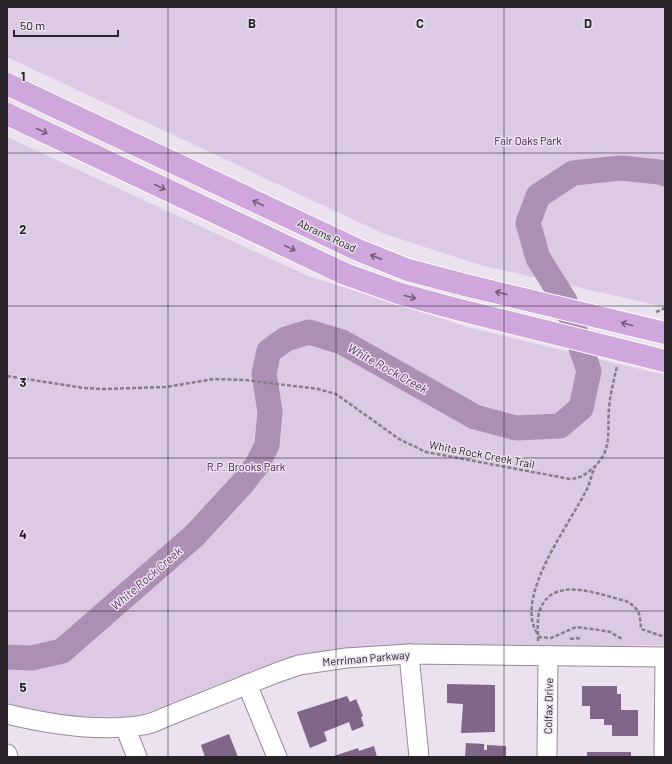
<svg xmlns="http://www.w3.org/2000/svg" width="672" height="764" font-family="Barlow,sans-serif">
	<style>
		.green { fill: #dcc9e3 }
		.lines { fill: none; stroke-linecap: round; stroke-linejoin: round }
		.river { stroke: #ab90b4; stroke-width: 25 }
		.building { fill: #806789 }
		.minor-casing { stroke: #958c98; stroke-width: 21 }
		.path { stroke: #867f88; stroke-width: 2.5; stroke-dasharray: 4 2; stroke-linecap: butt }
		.minor { stroke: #fff; stroke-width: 19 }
		.major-bridge-casing { stroke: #fff; stroke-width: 24; stroke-linecap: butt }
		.major-bridge { stroke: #cfa7dc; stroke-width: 22 }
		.oneway { stroke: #735e79 }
		.grid { fill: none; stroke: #272328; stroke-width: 1; stroke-opacity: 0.55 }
		.labels { text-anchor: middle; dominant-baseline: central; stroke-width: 3; stroke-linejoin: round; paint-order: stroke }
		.park-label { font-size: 11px; fill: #452250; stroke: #ebe1ef }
		.street-label { font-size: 11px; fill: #272328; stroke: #ebe1ef }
		.water-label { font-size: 12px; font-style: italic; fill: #5b3767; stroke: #ebe1ef }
		.grid-label { font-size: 13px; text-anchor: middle; font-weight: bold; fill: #272328; stroke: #ebe1ef; stroke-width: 3; stroke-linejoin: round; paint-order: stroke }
	</style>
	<rect width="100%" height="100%" fill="#ebe1ef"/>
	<g class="green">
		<path d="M 7,7 L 665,7 L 665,307 L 480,265 L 382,233 L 7,57 Z"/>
		<path d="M 7,137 L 308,276 L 471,328 L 606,361 L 665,375 L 665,645 L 343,650 L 274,663 L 135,717 L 50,716 L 7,704 Z"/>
	</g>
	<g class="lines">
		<path class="river" d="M 7,657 L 32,658 L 62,651 L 195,535 L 242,484 L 257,465 L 267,445 L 270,412 L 264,373 L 269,351 L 286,339 L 309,332 L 342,342 L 475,417 L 516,428 L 560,426 L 581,408 L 589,371 L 565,301 L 538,258 L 528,223 L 538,196 L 573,173 L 621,168 L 659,172 L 665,174"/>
	</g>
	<g class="building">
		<path d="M 447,684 L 495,685 L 495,732 L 461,733 L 463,704 L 447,703 Z"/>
		<path d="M 582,686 L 617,686 L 617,694 L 621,694 L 621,710 L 638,710 L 638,736 L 612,736 L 612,725 L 604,725 L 604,719 L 590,719 L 590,706 L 582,706 Z"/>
		<path d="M 347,696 L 350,702 L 356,699 L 363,716 L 361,717 L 364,726 L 352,731 L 349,722 L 324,732 L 327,741 L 310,748 L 297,712 Z"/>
		<path d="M 229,734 L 238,757 L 205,757 L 201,745 Z"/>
		<path d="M 466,743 L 484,744 L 484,750 L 487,750 L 487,745 L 506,746 L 506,757 L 465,757 Z"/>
		<path d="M 374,746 L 377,757 L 331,757 L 358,748 L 359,751 Z"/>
		<rect x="587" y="752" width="44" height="5"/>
	</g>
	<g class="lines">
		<g class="minor-casing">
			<g id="minor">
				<path d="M 409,654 L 419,757"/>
				<path d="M 247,684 L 277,757"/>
				<path d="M 7,714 C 48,724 101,732 143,725 C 150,724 157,721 163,718 L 276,673 L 299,665 L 346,658 L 409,654 L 665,657"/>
				<path d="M 125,727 L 137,757"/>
				<path d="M 7,754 L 8,757"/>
				<path d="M 547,757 L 548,656"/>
				<path d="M 664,757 L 665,657"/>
			</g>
		</g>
		<g class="path">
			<path d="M 656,312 L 665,308"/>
			<path d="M 7,376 L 84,388 L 103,389 L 166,387 L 214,379 L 246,380 L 318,389 L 336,394 L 399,439 L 426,452 L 570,479 C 580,478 585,475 592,469 C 613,451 607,433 609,409 C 610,394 614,380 617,366"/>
			<path d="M 537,633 C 514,596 570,524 587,489 C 590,482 592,474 595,466"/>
			<path d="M 538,637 L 551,638 L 576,627 L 606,631 L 610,632 L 622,639"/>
			<path d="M 570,639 L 577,638 L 581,639"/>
			<path d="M 538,641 C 538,632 537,622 539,613 C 550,573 600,595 626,601 C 640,609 640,614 641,629 L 665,637"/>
		</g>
		<use href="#minor" class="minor"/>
		<g class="major-bridge-casing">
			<g id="major-bridge">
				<path d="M 7,84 L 358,250 L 408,270 L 465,285 L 665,333"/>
				<path d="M 7,114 L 345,274 L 401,294 L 460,310 L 665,361"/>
			</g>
		</g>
		<use href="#major-bridge" class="major-bridge"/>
	</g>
	<defs><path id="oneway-shaft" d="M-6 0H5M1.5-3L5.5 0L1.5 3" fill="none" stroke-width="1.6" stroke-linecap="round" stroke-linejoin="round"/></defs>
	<g class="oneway">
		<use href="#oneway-shaft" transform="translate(42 131) rotate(25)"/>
		<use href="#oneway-shaft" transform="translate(160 187) rotate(25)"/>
		<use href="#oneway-shaft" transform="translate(258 203) rotate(-155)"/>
		<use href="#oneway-shaft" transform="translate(290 248) rotate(25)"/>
		<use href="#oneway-shaft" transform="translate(376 257) rotate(-159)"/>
		<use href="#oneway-shaft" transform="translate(501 293) rotate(-166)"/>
		<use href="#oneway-shaft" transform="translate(410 297) rotate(15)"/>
		<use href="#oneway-shaft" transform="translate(627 324) rotate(-166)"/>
	</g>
	<path class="grid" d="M 168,7 L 168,757M 336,7 L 336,757M 504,7 L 504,757M 7,153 L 665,153M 7,306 L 665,306M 7,458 L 665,458M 7,611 L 665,611"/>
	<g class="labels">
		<g class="park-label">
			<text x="528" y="140">Fair Oaks Park</text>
			<text x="246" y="466">R.P. Brooks Park</text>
		</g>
		<g class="street-label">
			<text transform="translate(327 235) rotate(25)">Abrams Road</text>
			<text transform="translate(482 454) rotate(11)">White Rock Creek Trail</text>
			<text transform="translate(366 658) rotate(-5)">Merriman Parkway</text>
			<text transform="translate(548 706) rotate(-89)">Colfax Drive</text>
		</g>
		<g class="water-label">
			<text transform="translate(388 368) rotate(29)">White Rock Creek</text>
			<text transform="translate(146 578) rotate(-41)">White Rock Creek</text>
		</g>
	</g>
	<g class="grid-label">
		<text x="252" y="28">B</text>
		<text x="420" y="28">C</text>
		<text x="588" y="28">D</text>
		<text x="23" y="81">1</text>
		<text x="23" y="234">2</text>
		<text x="23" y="387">3</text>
		<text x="23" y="539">4</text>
		<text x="23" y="692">5</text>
	</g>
	<rect width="672" height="764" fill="none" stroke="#272328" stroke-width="16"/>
	<path d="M14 30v6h104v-6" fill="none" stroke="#272328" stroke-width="2"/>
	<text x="20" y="30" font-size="12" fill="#272328" stroke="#ebe1ef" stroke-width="3" paint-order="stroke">50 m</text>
</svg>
